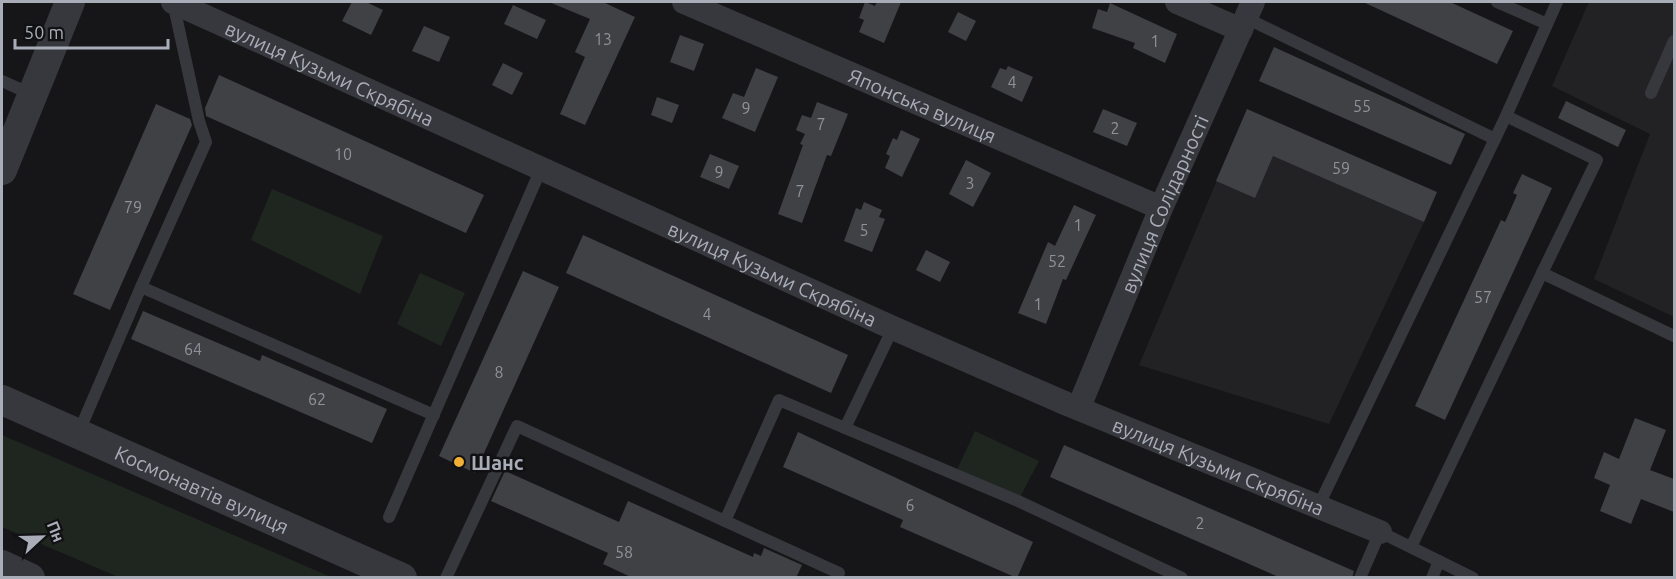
<svg xmlns="http://www.w3.org/2000/svg" width="1676" height="579" font-family="Ubuntu,sans-serif">
	<style>
		.built { fill: #222225 }
		.green { fill: #1e261f }
		.building { fill: #404145 }
		.lines { fill: none; stroke-linecap: round; stroke-linejoin: round }
		.service { stroke: #37383d; stroke-width: 12 }
		.minor { stroke: #37383d; stroke-width: 24 }
		.tertiary { stroke: #37383d; stroke-width: 30 }
		.poi-dot { fill: #f2b134; stroke: #111113; stroke-width: 2 }
		.labels { text-anchor: middle; dominant-baseline: central; stroke-width: 5; stroke-linejoin: round; paint-order: stroke }
		.number-label { font-size: 16px; fill: #8e929b }
		.street-label { font-size: 20px; fill: #a8adb8; stroke: #111113 }
		.poi-label { font-size: 20px; font-weight: bold; fill: #a8adb8; stroke: #111113; text-anchor: start }
	</style>
	<rect width="100%" height="100%" fill="#161618"/>
	<g class="built">
		<path d="M 1589,2 L 1674,2 L 1674,317 L 1594,279 L 1650,134 L 1552,86 Z"/>
		<path d="M 1247,109 L 1424,222 L 1329,424 L 1139,365 Z"/>
	</g>
	<g class="green">
		<path d="M 272,189 L 383,236 L 360,294 L 251,240 Z"/>
		<path d="M 420,273 L 465,293 L 441,346 L 397,324 Z"/>
		<path d="M 975,431 L 1039,461 L 1018,501 L 955,474 Z"/>
		<path d="M 2,435 L 331,577 L 118,577 L 2,527 Z"/>
	</g>
	<g class="building">
		<path d="M 352,2 L 366,2 L 383,10 L 371,35 L 342,21 Z"/>
		<path d="M 549,2 L 603,2 L 635,17 L 585,125 L 560,114 L 585,57 L 575,52 L 590,19 Z"/>
		<path d="M 865,2 L 875,6 L 877,2 L 901,2 L 884,43 L 859,32 L 864,20 L 859,18 Z"/>
		<path d="M 1363,2 L 1450,2 L 1513,31 L 1497,64 Z"/>
		<path d="M 1110,3 L 1177,34 L 1165,63 L 1133,48 L 1135,43 L 1092,28 L 1098,9 L 1107,12 Z"/>
		<path d="M 513,5 L 546,20 L 537,39 L 504,24 Z"/>
		<path d="M 958,12 L 976,21 L 966,41 L 948,32 Z"/>
		<path d="M 424,26 L 450,37 L 439,62 L 412,51 Z"/>
		<path d="M 680,35 L 704,44 L 694,71 L 670,62 Z"/>
		<path d="M 1274,47 L 1465,134 L 1451,165 L 1259,81 Z"/>
		<path d="M 503,63 L 523,73 L 512,95 L 492,85 Z"/>
		<path d="M 1008,66 L 1033,77 L 1022,102 L 991,87 L 1000,68 L 1006,70 Z"/>
		<path d="M 756,68 L 778,77 L 755,132 L 722,118 L 733,93 L 744,97 Z"/>
		<path d="M 219,75 L 484,195 L 466,233 L 206,116 L 205,108 Z"/>
		<path d="M 657,97 L 679,105 L 672,123 L 651,115 Z"/>
		<path d="M 1566,101 L 1626,130 L 1618,147 L 1558,118 Z"/>
		<path d="M 817,102 L 848,114 L 831,156 L 827,155 L 802,223 L 778,214 L 803,145 L 800,144 L 805,134 L 796,130 L 802,115 L 811,118 Z"/>
		<path d="M 156,104 L 190,119 L 192,125 L 110,310 L 73,294 Z"/>
		<path d="M 1103,109 L 1137,123 L 1127,146 L 1093,132 Z"/>
		<path d="M 1247,109 L 1437,192 L 1424,222 L 1273,156 L 1255,198 L 1216,181 Z"/>
		<path d="M 901,130 L 920,139 L 902,177 L 885,168 L 890,156 L 886,154 L 893,138 L 897,140 Z"/>
		<path d="M 710,154 L 739,166 L 729,189 L 700,177 Z"/>
		<path d="M 966,160 L 991,173 L 973,207 L 949,194 Z"/>
		<path d="M 1522,174 L 1552,188 L 1445,420 L 1415,406 L 1501,220 L 1505,222 L 1517,195 L 1513,193 Z"/>
		<path d="M 864,202 L 882,210 L 879,217 L 885,219 L 872,252 L 844,241 L 856,208 L 861,210 Z"/>
		<path d="M 1074,205 L 1096,215 L 1066,280 L 1063,279 L 1046,324 L 1018,313 L 1048,242 L 1055,246 Z"/>
		<path d="M 583,235 L 848,355 L 831,393 L 566,273 Z"/>
		<path d="M 926,250 L 950,262 L 940,282 L 916,270 Z"/>
		<path d="M 523,271 L 559,287 L 475,473 L 439,456 Z"/>
		<path d="M 143,311 L 260,361 L 262,355 L 387,409 L 372,443 L 131,339 Z"/>
		<path d="M 1635,418 L 1666,430 L 1650,470 L 1674,479 L 1674,512 L 1641,499 L 1631,524 L 1600,511 L 1610,485 L 1594,478 L 1604,452 L 1619,459 Z"/>
		<path d="M 798,432 L 1033,542 L 1017,578 L 900,527 L 903,520 L 783,467 Z"/>
		<path d="M 1064,445 L 1354,571 L 1352,578 L 1281,578 L 1050,477 Z"/>
		<path d="M 505,471 L 619,522 L 628,501 L 753,557 L 754,553 L 761,556 L 764,548 L 802,565 L 796,578 L 633,578 L 603,564 L 608,553 L 491,501 Z"/>
	</g>
	<g class="lines">
		<g class="service">
			<path d="M 173,2 L 199,121 L 206,142 L 141,287 L 434,415"/>
			<path d="M 1497,2 L 1547,24"/>
			<path d="M 1557,2 L 1506,116 L 1597,160 L 1542,273 L 1674,336"/>
			<path d="M 1246,18 L 1495,139"/>
			<path d="M 2,81 L 33,95"/>
			<path d="M 1651,93 L 1674,41"/>
			<path d="M 893,328 L 845,428 L 1018,501 L 1182,578"/>
			<path d="M 78,434 L 141,287"/>
			<path d="M 1318,507 L 1506,116"/>
			<path d="M 389,517 L 541,169"/>
			<path d="M 725,521 L 839,573"/>
			<path d="M 1411,547 L 1542,273"/>
			<path d="M 446,578 L 517,426 L 725,521 L 779,400 L 845,428"/>
			<path d="M 1360,578 L 1380,532 L 1473,578"/>
			<path d="M 1432,578 L 1439,561"/>
		</g>
		<g class="minor">
			<path id="s1" d="M 173,2 L 893,328 L 1067,404 L 1380,532"/>
			<path id="s2" d="M 684,2 L 1161,208"/>
			<path d="M 1177,2 L 1241,30"/>
			<path id="s3" d="M 1079,407 L 1161,208 L 1253,2"/>
		</g>
		<g class="tertiary">
			<path d="M 2,170 L 70,2"/>
			<path id="s4" d="M 2,400 L 402,578"/>
			<path d="M 2,565 L 30,578"/>
		</g>
	</g>
	<circle class="poi-dot" cx="459" cy="462" r="6"/>
	<g class="labels">
		<g class="number-label">
			<text x="603" y="39">13</text>
			<text x="1155" y="41">1</text>
			<text x="1012" y="82">4</text>
			<text x="1362" y="106">55</text>
			<text x="746" y="108">9</text>
			<text x="821" y="124">7</text>
			<text x="1115" y="128">2</text>
			<text x="343" y="154">10</text>
			<text x="1341" y="168">59</text>
			<text x="719" y="172">9</text>
			<text x="970" y="183">3</text>
			<text x="800" y="191">7</text>
			<text x="133" y="207">79</text>
			<text x="1078" y="225">1</text>
			<text x="864" y="230">5</text>
			<text x="1057" y="261">52</text>
			<text x="1483" y="297">57</text>
			<text x="1038" y="304">1</text>
			<text x="707" y="314">4</text>
			<text x="193" y="349">64</text>
			<text x="499" y="372">8</text>
			<text x="317" y="399">62</text>
			<text x="910" y="505">6</text>
			<text x="1200" y="523">2</text>
			<text x="624" y="552">58</text>
		</g>
		<g class="street-label">
			<text stroke="none"><textPath href="#s1" startOffset="172">вулиця Кузьми Скрябіна</textPath></text>
			<text stroke="none"><textPath href="#s2" startOffset="260">Японська вулиця</textPath></text>
			<text stroke="none"><textPath href="#s3" startOffset="220">вулиця Солідарності</textPath></text>
			<text stroke="none"><textPath href="#s1" startOffset="658">вулиця Кузьми Скрябіна</textPath></text>
			<text stroke="none"><textPath href="#s1" startOffset="1144">вулиця Кузьми Скрябіна</textPath></text>
			<text stroke="none"><textPath href="#s4" startOffset="219">Космонавтів вулиця</textPath></text>
		</g>
		<g class="poi-label">
			<text x="471" y="462">Шанс</text>
		</g>
	</g>
	<rect width="1676" height="579" fill="none" stroke="#a8adb8" stroke-width="6"/>
	<g transform="translate(42 537) rotate(68)" stroke="#111113" stroke-width="4.5" paint-order="stroke">
	<path d="M0-4.5L10 22L0 15L-10 22Z" fill="#a8adb8"/>
	<text y="-9" font-size="16" font-weight="bold" text-anchor="middle" fill="#a8adb8">Пн</text>
	</g>
	<path d="M15 39v9h153v-9" fill="none" stroke="#a8adb8" stroke-width="3"/>
	<text x="24" y="39" font-size="18" fill="#a8adb8" stroke="#111113" stroke-width="4.5" paint-order="stroke">50 m</text>
</svg>
